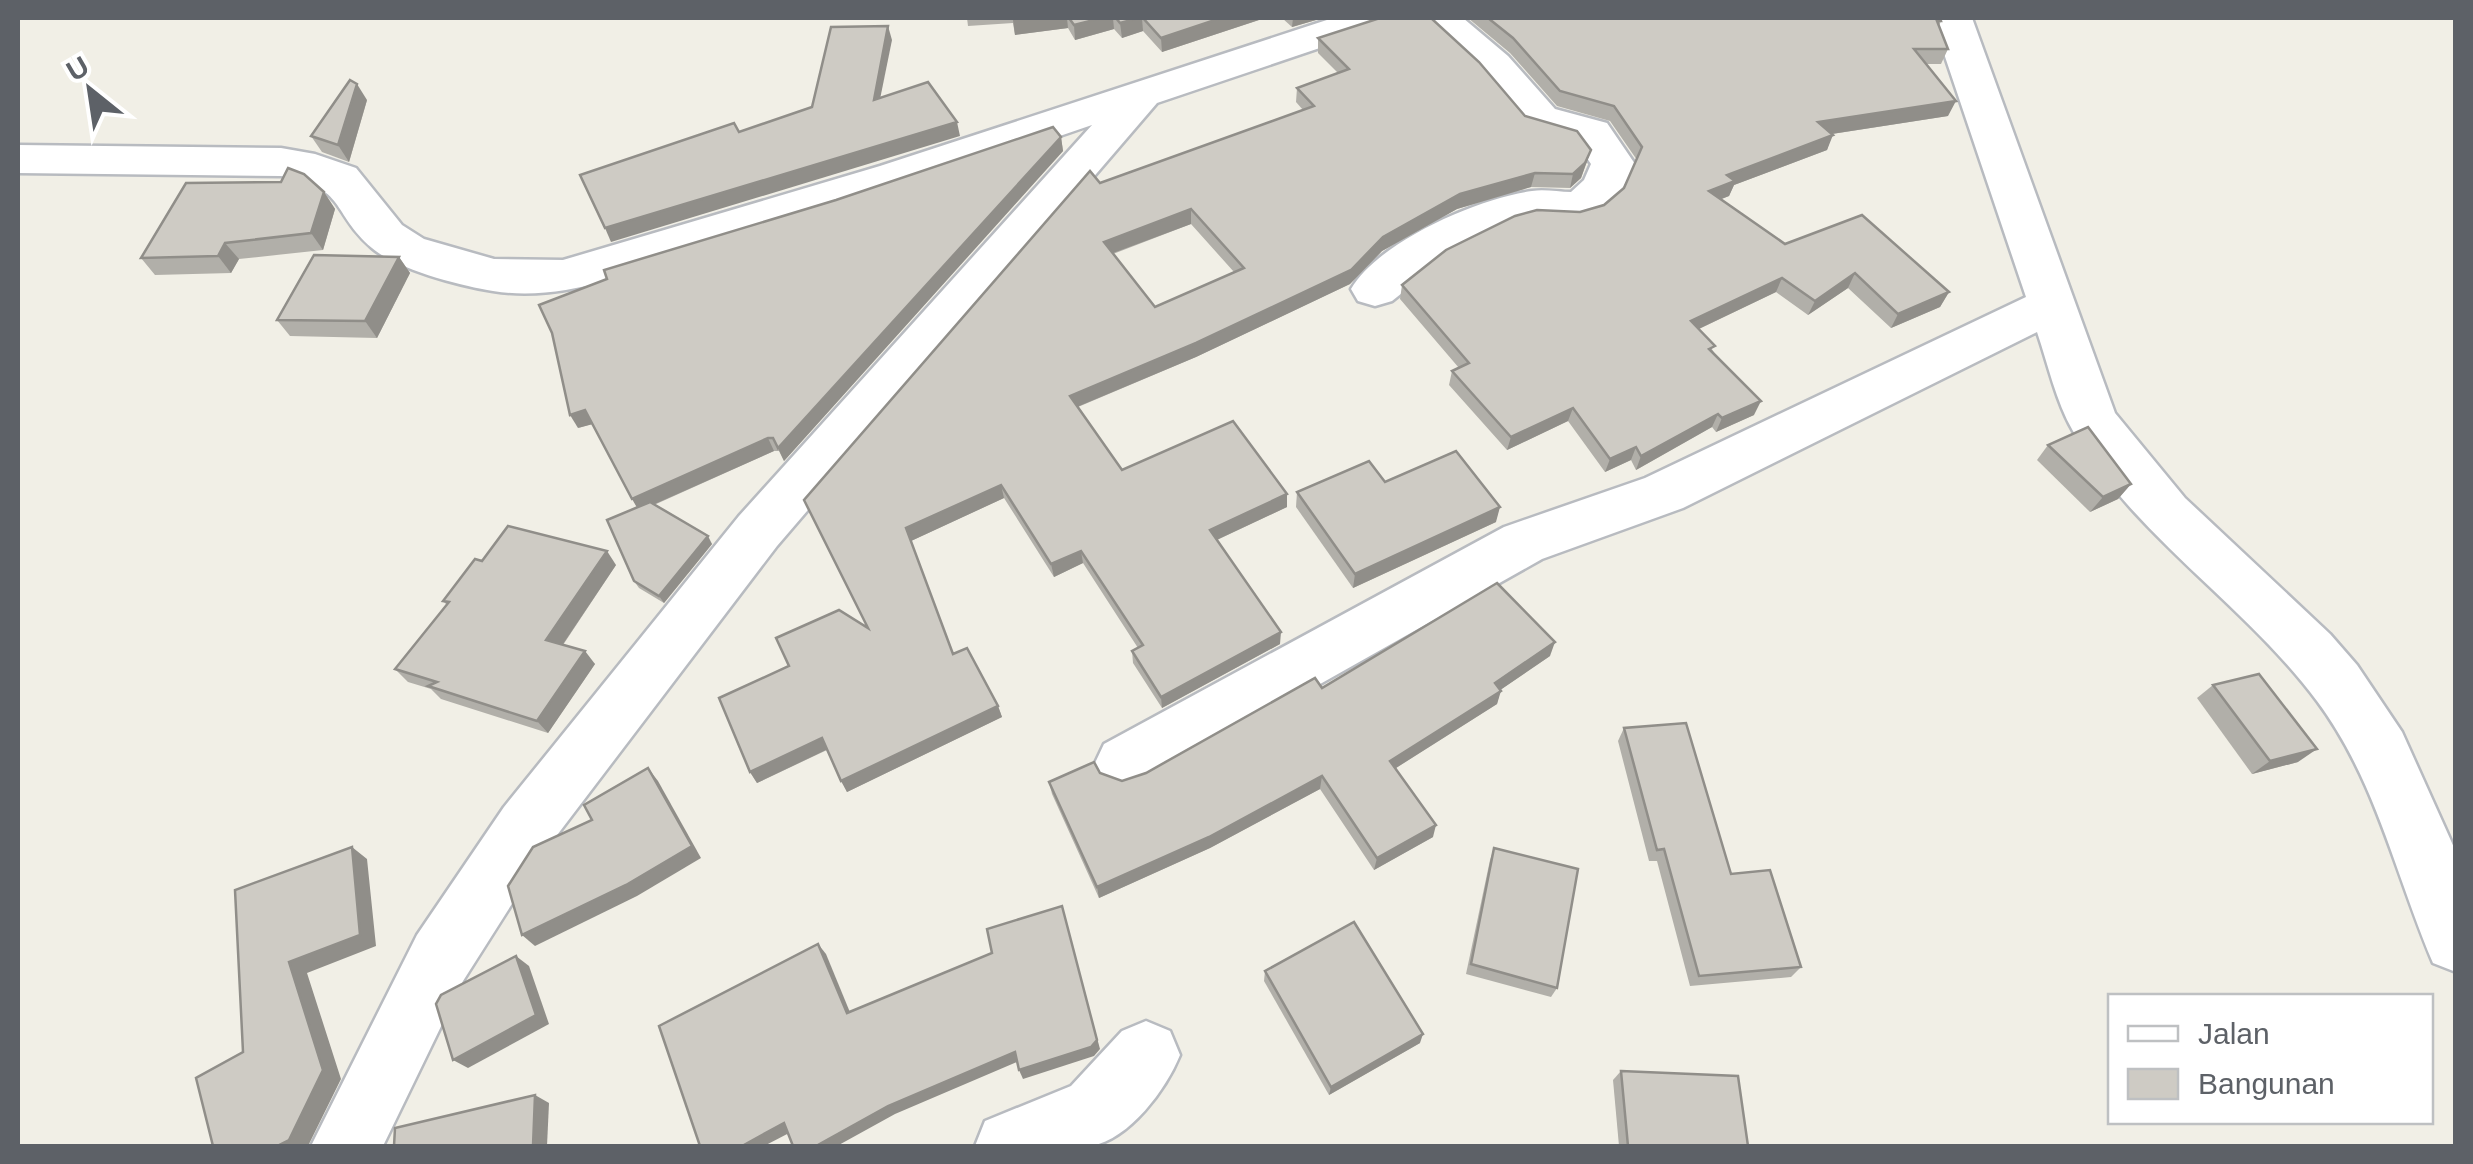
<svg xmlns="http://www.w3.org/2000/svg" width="2473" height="1164" font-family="Helvetica,sans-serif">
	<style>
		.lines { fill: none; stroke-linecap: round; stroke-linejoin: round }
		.minor-casing { stroke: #b8bbc0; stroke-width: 5 }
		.minor { fill: #fff; fill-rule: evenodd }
		.wall { fill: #b1afa9; fill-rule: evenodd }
		.shaded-wall { fill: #908e89 }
		.building { fill: #cecbc4; stroke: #908e89; stroke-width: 2.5; fill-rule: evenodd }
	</style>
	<rect width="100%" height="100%" fill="#f1efe6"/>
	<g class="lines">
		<g class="minor-casing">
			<g id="minor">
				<path d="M 1333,18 L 1391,18 L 1385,26 L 1157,103 L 777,546 L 548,847 L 463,981 L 383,1146 L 311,1146 L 417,935 L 504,807 L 739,516 L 1092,125 C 957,171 823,218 686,257 C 624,275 559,302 493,291 C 461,286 396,269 372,248 C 330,212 348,188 281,176 L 18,173 L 18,145 L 281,148 L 315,154 L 356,168 L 402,225 L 424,239 L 494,259 L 563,260 L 880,166 Z"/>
				<path d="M 1420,18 L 1463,18 L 1508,56 L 1555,109 L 1607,123 L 1635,164 L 1616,201 L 1597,217 L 1575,223 L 1533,221 L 1511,227 L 1442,261 L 1392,301 L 1375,306 L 1358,301 L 1351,289 C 1379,241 1479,198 1532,191 C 1545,189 1558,192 1571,192 L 1584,180 L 1591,164 L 1576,142 L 1525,128 L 1479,74 Z"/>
				<path d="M 1932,18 L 1972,18 L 2115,413 L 2185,498 L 2330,634 L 2357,665 L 2402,732 L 2456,852 L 2456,972 L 2433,963 C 2395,874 2376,780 2317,701 C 2244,603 2136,538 2073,431 C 2056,402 2048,364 2037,332 L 1683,508 L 1542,559 L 1146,782 L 1125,790 L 1104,782 L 1095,763 L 1104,744 L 1504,527 L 1645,478 L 2026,297 Z"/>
				<path d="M 1146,1021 L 1170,1031 L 1180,1055 C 1166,1089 1130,1139 1091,1146 C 1058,1153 1010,1146 975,1146 L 985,1121 L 1071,1086 L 1122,1031 Z"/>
			</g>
		</g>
		<use href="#minor" class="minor"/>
	</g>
	<g class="wall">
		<path d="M 967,18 L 1265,18 L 1162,52 L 1143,31 L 1122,38 L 1114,29 L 1075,40 L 1068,28 L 1015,35 L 1013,23 L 968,26 Z"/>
		<path d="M 1282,18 L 1323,18 L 1292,27 Z"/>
		<path d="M 1468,18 L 1940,18 L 1941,21 L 1939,26 L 1948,49 L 1941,64 L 1926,64 L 1948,116 L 1832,134 L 1827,150 L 1734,185 L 1729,196 L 1721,199 L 1785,244 L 1949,292 L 1940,307 L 1891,328 L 1848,288 L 1808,315 L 1776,292 L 1699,329 L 1754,415 L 1716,432 L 1712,427 L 1636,470 L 1631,460 L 1605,472 L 1568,421 L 1507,450 L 1449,385 L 1452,371 L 1459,368 L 1400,299 L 1402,285 L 1580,212 L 1604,205 L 1624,188 L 1637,160 L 1610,121 L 1557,106 L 1510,53 Z"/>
		<path d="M 1318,38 L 1525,116 L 1591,150 L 1581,178 L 1570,188 L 1531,187 L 1457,209 L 1382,251 L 1350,284 L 1196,357 L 1078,407 L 1122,470 L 1287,507 L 1217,540 L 1280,644 L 1162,708 L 1133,663 L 1132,651 L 1138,648 L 1083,563 L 1054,577 L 1004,498 L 911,541 L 953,654 L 998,706 L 1002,717 L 847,792 L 827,750 L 757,783 L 750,772 L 789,666 L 867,627 L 804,500 L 1100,183 L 1303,110 L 1296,102 L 1297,88 L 1338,73 L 1318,53 ZM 1191,224 L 1234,272 L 1155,307 L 1113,254 Z"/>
		<path d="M 367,100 L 349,162 L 322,152 L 311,136 Z"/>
		<path d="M 1061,137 L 1063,151 L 784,461 L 779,451 L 774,451 L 654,505 L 712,544 L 664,603 L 639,588 L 634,581 L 637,507 L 592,424 L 578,428 Z"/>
		<path d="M 324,192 L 335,209 L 323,250 L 239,259 L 231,273 L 155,275 L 141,258 Z"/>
		<path d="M 399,257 L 410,273 L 377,338 L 290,336 L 277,320 Z"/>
		<path d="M 2048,445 L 2131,484 L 2118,499 L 2090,512 L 2037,460 Z"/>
		<path d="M 1385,482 L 1496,522 L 1353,588 L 1296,507 L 1297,492 Z"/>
		<path d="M 482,561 L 616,565 L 563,645 L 595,664 L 548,733 L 441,699 L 431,689 L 408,682 L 395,669 L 447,605 L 443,601 Z"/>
		<path d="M 1550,656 L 1500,690 L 1497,704 L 1396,768 L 1433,837 L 1374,870 L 1320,789 L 1210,848 L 1099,898 L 1052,794 L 1049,782 L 1100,773 L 1122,781 L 1146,773 L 1322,688 Z"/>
		<path d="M 2213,685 L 2298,762 L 2252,774 L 2197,698 Z"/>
		<path d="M 1624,728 L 1801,967 L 1791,977 L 1690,986 L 1657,861 L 1649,861 L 1618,741 Z"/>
		<path d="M 1494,848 L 1557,988 L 1551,997 L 1466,974 L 1490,860 Z"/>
		<path d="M 1265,971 L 1420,1043 L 1329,1095 L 1264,981 Z"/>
		<path d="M 1621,1071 L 1748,1146 L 1619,1146 L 1613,1080 Z"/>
	</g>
	<g class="shaded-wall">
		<path d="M 1034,18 L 1067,18 L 1068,28 L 1015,35 L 1013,20 Z"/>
		<path d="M 1102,18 L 1113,18 L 1114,29 L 1075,40 L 1074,25 Z"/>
		<path d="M 1139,18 L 1142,18 L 1143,31 L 1122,38 L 1120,23 Z"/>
		<path d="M 1221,18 L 1265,18 L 1162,52 L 1161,38 Z"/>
		<path d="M 1293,18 L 1323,18 L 1292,27 Z"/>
		<path d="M 888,26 L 892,40 L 877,114 L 874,100 Z"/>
		<path d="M 357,84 L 367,100 L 349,162 L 338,145 Z"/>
		<path d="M 1956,101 L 1948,116 L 1812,137 L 1818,122 Z"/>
		<path d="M 957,122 L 960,136 L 611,242 L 605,228 Z"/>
		<path d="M 1833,135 L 1827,150 L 1734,185 L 1729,196 L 1704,206 L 1709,191 L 1727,175 Z"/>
		<path d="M 1061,137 L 1063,151 L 784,461 L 778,448 Z"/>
		<path d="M 1591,150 L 1581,178 L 1570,188 L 1573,174 Z"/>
		<path d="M 1535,173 L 1531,187 L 1457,209 L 1382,251 L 1350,284 L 1196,357 L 1072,409 L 1070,396 L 1383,237 L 1460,194 Z"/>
		<path d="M 324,192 L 335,209 L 323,250 L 311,233 Z"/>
		<path d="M 1191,209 L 1191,224 L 1105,256 L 1104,242 Z"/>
		<path d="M 225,243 L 239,259 L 231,273 L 218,256 Z"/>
		<path d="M 399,257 L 410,273 L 377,338 L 365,321 Z"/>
		<path d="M 1855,273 L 1848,288 L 1808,315 L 1815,301 Z"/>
		<path d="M 1782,278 L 1776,292 L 1686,335 L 1691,321 Z"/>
		<path d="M 1949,292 L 1940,307 L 1891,328 L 1898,314 Z"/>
		<path d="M 1761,401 L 1754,415 L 1716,432 L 1722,418 Z"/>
		<path d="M 1573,408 L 1568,421 L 1507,450 L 1511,437 Z"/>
		<path d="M 585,410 L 593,424 L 578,428 L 570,415 Z"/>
		<path d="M 1718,414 L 1712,427 L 1636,470 L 1641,456 Z"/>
		<path d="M 768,438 L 774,451 L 639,511 L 632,499 Z"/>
		<path d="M 1636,447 L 1631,460 L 1605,472 L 1610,459 Z"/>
		<path d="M 2131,484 L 2118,499 L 2090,512 L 2103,497 Z"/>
		<path d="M 1001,485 L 1004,498 L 911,541 L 906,528 Z"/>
		<path d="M 1287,494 L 1287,507 L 1210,543 L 1210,530 Z"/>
		<path d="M 1500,507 L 1496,522 L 1353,588 L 1355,574 Z"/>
		<path d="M 708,536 L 712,544 L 664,603 L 659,596 Z"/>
		<path d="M 607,551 L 616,565 L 557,653 L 546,640 Z"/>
		<path d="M 1081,551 L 1083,563 L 1054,577 L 1051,564 Z"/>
		<path d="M 1281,632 L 1280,644 L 1162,708 L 1161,697 Z"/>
		<path d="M 1555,642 L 1550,656 L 1490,697 L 1495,683 Z"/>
		<path d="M 585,651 L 595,664 L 548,733 L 537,721 Z"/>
		<path d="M 1501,691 L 1497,704 L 1388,773 L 1390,761 Z"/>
		<path d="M 998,706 L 1002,717 L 847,792 L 841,781 Z"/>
		<path d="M 822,738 L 828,749 L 757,783 L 750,772 Z"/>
		<path d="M 2317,749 L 2298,762 L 2252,774 L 2270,761 Z"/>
		<path d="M 648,768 L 658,781 L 701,858 L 637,896 L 535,946 L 522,935 Z"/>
		<path d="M 1322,776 L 1320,789 L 1210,848 L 1099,898 L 1097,887 Z"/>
		<path d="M 1436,825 L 1433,837 L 1374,870 L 1377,858 Z"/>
		<path d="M 352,847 L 367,859 L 376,946 L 307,973 L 341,1079 L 308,1146 L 277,1146 L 289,962 Z"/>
		<path d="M 1062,906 L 1100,1049 L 1094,1056 L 1023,1079 L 1019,1070 Z"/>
		<path d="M 818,944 L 826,954 L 854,1022 L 847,1013 Z"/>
		<path d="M 516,956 L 529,966 L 549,1024 L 468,1068 L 453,1060 Z"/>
		<path d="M 1423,1034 L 1420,1043 L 1329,1095 L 1331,1087 Z"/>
		<path d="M 1015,1052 L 1019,1061 L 895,1114 L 837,1146 L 816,1146 L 888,1106 Z"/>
		<path d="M 535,1095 L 549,1103 L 547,1146 L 533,1146 Z"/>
		<path d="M 784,1123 L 793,1131 L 764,1146 L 742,1146 Z"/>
	</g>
	<g class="building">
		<path d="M 1069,18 L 1102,18 L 1074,25 Z"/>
		<path d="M 1116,18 L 1139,18 L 1120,23 Z"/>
		<path d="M 1143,18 L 1221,18 L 1161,38 Z"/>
		<path d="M 1380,18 L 1431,18 L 1479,62 L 1525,116 L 1577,131 L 1591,150 L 1585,163 L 1573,174 L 1535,173 L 1460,194 L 1383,237 L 1351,270 L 1196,343 L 1070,396 L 1122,470 L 1233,421 L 1287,494 L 1210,530 L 1281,632 L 1161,697 L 1132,651 L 1143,645 L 1081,551 L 1051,564 L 1001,485 L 906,528 L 953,654 L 967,648 L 998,706 L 841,781 L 822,738 L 750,772 L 719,698 L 789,666 L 776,638 L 839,610 L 868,628 L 804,500 L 1090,171 L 1100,183 L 1314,106 L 1297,88 L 1349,69 L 1318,38 ZM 1191,209 L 1244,268 L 1155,307 L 1104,242 Z"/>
		<path d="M 1488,18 L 1940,18 L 1941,21 L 1937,21 L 1948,49 L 1914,49 L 1956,101 L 1818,122 L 1833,135 L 1727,175 L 1735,181 L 1709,191 L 1785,244 L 1862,215 L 1949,292 L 1898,314 L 1855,273 L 1815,301 L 1782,278 L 1691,321 L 1715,346 L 1709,349 L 1761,401 L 1722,418 L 1718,414 L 1641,456 L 1636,447 L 1610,459 L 1573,408 L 1511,437 L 1452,371 L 1469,363 L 1402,285 L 1446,250 L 1515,216 L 1537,210 L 1580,212 L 1604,205 L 1624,188 L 1642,147 L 1614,106 L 1560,91 L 1513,38 Z"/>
		<path d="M 888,26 L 874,100 L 928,82 L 957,122 L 605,228 L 580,175 L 734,123 L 739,132 L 812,107 L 831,27 Z"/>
		<path d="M 350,80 L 357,84 L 338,145 L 311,136 Z"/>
		<path d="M 1053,127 L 1061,137 L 778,448 L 773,438 L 768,438 L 632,499 L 585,410 L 570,415 L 552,333 L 539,305 L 607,279 L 604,270 L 836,200 Z"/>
		<path d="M 288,168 L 304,174 L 324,192 L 311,233 L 225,243 L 218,256 L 141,258 L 186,183 L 281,182 Z"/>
		<path d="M 314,255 L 399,257 L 365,321 L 277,320 Z"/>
		<path d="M 2088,427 L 2131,484 L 2103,497 L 2048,445 Z"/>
		<path d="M 1456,451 L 1500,507 L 1355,574 L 1297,492 L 1369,461 L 1385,482 Z"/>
		<path d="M 650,502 L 708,536 L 659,596 L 634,581 L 607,520 Z"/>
		<path d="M 508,526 L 607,551 L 546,640 L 585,651 L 537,721 L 428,686 L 437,682 L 395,669 L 449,602 L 443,601 L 475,559 L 482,561 Z"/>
		<path d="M 1497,583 L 1555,642 L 1495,683 L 1501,691 L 1390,761 L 1436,825 L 1377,858 L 1322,776 L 1209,837 L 1097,887 L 1049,782 L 1094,762 L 1100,773 L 1122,781 L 1146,773 L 1315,678 L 1322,688 Z"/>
		<path d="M 2259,674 L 2317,749 L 2270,761 L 2213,685 Z"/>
		<path d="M 1686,723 L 1731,874 L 1770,870 L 1801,967 L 1699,976 L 1664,849 L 1657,850 L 1624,728 Z"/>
		<path d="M 648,768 L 692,846 L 626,885 L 522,935 L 508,886 L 533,847 L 592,820 L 584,805 Z"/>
		<path d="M 352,847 L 360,935 L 289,962 L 323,1070 L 289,1140 L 277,1146 L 213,1146 L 196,1078 L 243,1052 L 235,890 Z"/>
		<path d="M 1494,848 L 1578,869 L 1557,988 L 1471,964 Z"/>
		<path d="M 1062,906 L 1097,1040 L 1091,1047 L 1019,1070 L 1015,1052 L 888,1106 L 816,1146 L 793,1146 L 784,1123 L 742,1146 L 700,1146 L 659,1026 L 818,944 L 847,1013 L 992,953 L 987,929 Z"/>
		<path d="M 1354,922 L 1423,1034 L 1331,1087 L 1265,971 Z"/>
		<path d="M 516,956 L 536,1015 L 453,1060 L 436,1004 L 441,995 Z"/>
		<path d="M 1621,1071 L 1738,1076 L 1748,1146 L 1628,1146 Z"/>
		<path d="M 535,1095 L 533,1146 L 394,1146 L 395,1128 Z"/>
	</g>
	<rect width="2473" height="1164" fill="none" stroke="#5d6167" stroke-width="40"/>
	<rect x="2108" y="994" width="325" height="130" fill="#ffffff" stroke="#bec0c2" stroke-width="2.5"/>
	<rect x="2128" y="1026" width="50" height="15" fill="#ffffff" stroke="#bec0c2" stroke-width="2.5"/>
	<text x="2198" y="1044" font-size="30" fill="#5d6167">Jalan</text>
	<rect x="2128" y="1069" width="50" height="30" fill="#cecbc4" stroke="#bec0c2" stroke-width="2.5"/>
	<text x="2198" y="1094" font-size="30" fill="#5d6167">Bangunan</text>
	<g transform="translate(90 90) rotate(330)" stroke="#ffffff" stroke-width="8" paint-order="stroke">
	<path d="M0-8L18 38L0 25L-18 38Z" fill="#5d6167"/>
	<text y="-15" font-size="28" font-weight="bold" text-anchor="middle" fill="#5d6167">U</text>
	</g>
</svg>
